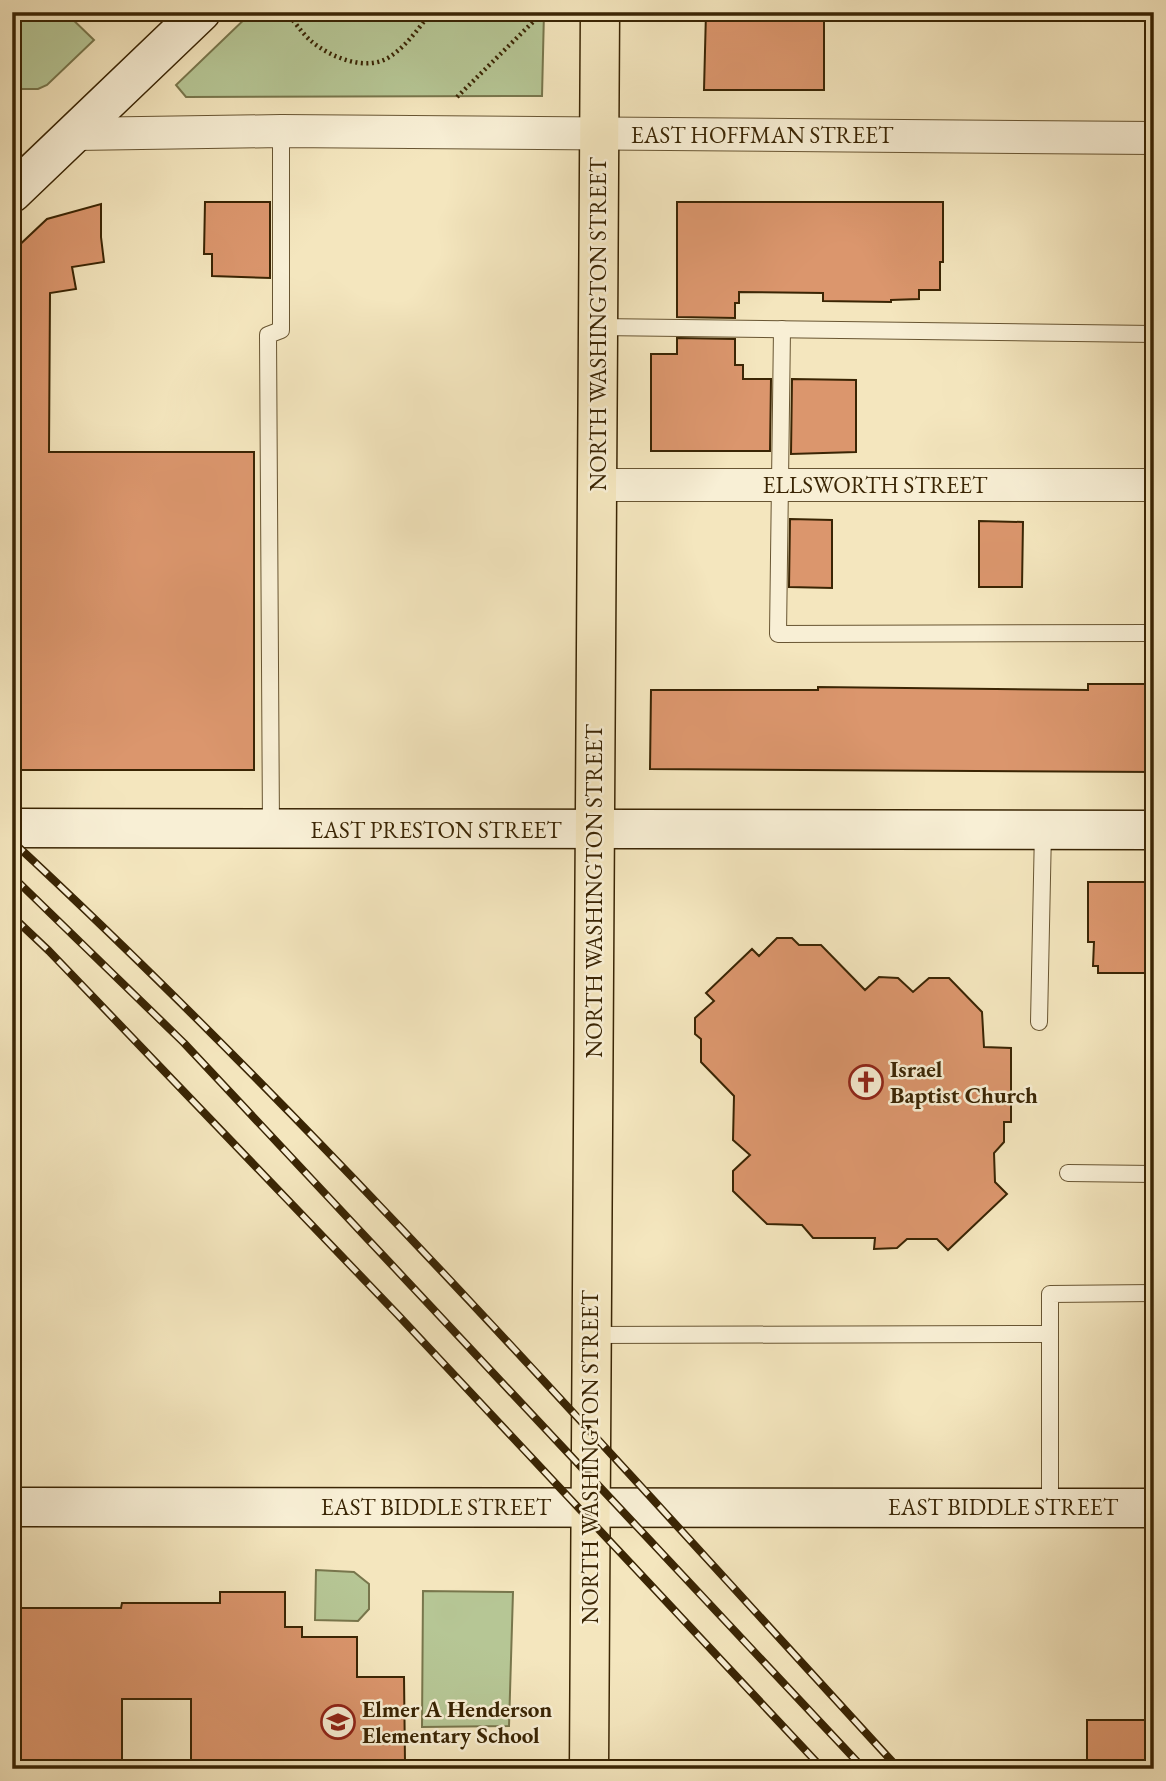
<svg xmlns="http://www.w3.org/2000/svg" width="1166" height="1781" font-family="'EB Garamond',serif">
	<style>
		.green { fill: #b6c695; stroke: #78764c; stroke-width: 2 }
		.building { fill: #db966d; stroke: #3a2504; stroke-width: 2 }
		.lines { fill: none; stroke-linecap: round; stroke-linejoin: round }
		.lane-casing { stroke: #685532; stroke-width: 18 }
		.street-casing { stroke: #685532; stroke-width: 34 }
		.secondary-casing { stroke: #3a2504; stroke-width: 41 }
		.primary-casing { stroke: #3a2504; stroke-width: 41 }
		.path { stroke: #3a2504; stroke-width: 4.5; stroke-dasharray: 2 3.5; stroke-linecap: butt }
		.lane { stroke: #f8efd5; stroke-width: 16 }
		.street { stroke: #f8efd5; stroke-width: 32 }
		.secondary { stroke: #f8efd5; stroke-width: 38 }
		.primary { stroke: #f4e6be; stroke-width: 38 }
		.rail-casing { stroke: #3a2504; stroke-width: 8 }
		.rail { stroke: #f8efd5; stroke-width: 5; stroke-dasharray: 16; stroke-linecap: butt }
		.labels { text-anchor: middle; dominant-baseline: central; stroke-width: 5; stroke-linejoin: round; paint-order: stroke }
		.street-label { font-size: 23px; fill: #3a2504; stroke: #f8efd5 }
		.poi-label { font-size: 23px; font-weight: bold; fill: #3a2504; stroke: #f8efd5; text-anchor: start }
	</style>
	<rect width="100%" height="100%" fill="#f4e6be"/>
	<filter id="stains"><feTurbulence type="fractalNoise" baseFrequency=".00286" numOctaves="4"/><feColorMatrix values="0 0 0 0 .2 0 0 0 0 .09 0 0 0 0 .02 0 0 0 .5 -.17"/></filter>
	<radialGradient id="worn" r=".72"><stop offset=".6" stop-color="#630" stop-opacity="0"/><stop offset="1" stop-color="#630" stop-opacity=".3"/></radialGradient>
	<g class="green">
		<path d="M 12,12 L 65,12 L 94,40 L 47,85 L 38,89 L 12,89 Z"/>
		<path d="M 252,12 L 544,12 L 542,96 L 186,97 L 176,85 Z"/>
		<path d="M 316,1570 L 354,1572 L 369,1584 L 369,1609 L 358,1621 L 315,1620 Z"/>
		<path d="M 423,1591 L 513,1592 L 509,1726 L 422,1727 Z"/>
	</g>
	<g class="building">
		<path d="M 706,12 L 824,12 L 824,90 L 704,90 Z"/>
		<path d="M 205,202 L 270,202 L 270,278 L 212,276 L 212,254 L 204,254 Z"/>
		<path d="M 677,202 L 943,202 L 943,262 L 940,262 L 940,290 L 919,290 L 919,299 L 891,300 L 891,302 L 823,301 L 823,293 L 739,292 L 739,303 L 735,303 L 735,318 L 677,317 Z"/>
		<path d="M 101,204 L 101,237 L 104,262 L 72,267 L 76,289 L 50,293 L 49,452 L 254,452 L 254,770 L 12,770 L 12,252 L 47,219 Z"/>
		<path d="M 677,338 L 735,339 L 735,365 L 743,365 L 743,379 L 771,379 L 770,451 L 651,451 L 651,354 L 677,354 Z"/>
		<path d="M 792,379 L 856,380 L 856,452 L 791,454 Z"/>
		<path d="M 790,519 L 832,520 L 832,588 L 789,587 Z"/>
		<path d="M 979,521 L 1023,522 L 1022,587 L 979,587 Z"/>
		<path d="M 1088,684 L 1154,684 L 1154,772 L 650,769 L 651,690 L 818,690 L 818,687 L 1088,690 Z"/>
		<path d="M 1088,882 L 1154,882 L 1154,973 L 1098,973 L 1098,966 L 1093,966 L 1094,942 L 1088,942 Z"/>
		<path d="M 777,938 L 792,938 L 799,945 L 821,945 L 865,990 L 879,977 L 898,978 L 913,992 L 929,978 L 949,978 L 982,1012 L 984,1047 L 1011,1048 L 1011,1122 L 1004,1122 L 1004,1142 L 994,1153 L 995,1182 L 1007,1194 L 948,1250 L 937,1239 L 907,1239 L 897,1248 L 874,1249 L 875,1238 L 813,1238 L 802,1225 L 767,1224 L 733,1191 L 733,1171 L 750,1155 L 733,1140 L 734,1096 L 701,1062 L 701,1039 L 695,1034 L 695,1018 L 714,1001 L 706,993 L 752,949 L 759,956 Z"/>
		<path d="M 220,1592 L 285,1592 L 285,1627 L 302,1627 L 302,1637 L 357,1637 L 357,1677 L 404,1677 L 405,1762 L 360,1762 L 360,1769 L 191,1769 L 191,1699 L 122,1699 L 122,1769 L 12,1769 L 12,1608 L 121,1608 L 122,1603 L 220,1603 Z"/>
		<rect x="1087" y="1720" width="67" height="49"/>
	</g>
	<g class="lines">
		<g class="lane-casing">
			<g id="lane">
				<path d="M 598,327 L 1154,334"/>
				<path d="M 782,329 L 778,634 L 1154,633"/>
				<path d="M 271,829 L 268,335 L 281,330 L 281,131"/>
				<path d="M 1039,1022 L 1043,830"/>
				<path d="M 1068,1173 L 1154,1174"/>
				<path d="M 591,1335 L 1050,1334"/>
				<path d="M 1050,1507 L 1050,1294 L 1154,1293"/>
			</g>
		</g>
		<g class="street-casing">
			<g id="street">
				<path d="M 76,134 L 281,131 L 1154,138"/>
				<path d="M 597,485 L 1154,485"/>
			</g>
		</g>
		<g class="secondary-casing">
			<g id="secondary">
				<path d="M 12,193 L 201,12"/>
				<path d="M 12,828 L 1154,830"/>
				<path d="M 12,1507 L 1154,1508"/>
			</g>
		</g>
		<g class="primary-casing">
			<path id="primary" d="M 589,1769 L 600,12"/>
		</g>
		<g class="path">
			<path d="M 286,12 C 294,21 302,33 311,41 C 330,57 367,73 391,56 C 407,45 419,28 431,12"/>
			<path d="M 457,97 L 543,12"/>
		</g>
		<use href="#lane" class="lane"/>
		<use href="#street" class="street"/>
		<use href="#secondary" class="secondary"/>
		<use href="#primary" class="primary"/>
		<g class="rail-casing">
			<g id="rail">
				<path d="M 12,841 C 326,1132 610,1454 899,1769"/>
				<path d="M 12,876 L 184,1043 L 864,1769"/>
				<path d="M 12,916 L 49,951 L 398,1315 L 823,1769"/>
			</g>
		</g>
		<use href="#rail" class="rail"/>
	</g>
	<defs>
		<g id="church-ring" transform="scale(1.75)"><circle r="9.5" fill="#f8efd5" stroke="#8f2418" stroke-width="1.5"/><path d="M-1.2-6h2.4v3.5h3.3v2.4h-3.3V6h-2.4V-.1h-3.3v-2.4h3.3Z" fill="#8f2418"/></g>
		<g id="school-ring" transform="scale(1.75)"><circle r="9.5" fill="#f8efd5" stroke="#8f2418" stroke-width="1.5"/><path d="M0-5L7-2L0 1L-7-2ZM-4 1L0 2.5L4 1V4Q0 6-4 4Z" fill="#8f2418"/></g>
	</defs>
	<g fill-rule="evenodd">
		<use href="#church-ring" x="866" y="1082"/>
		<use href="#school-ring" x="338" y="1722"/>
	</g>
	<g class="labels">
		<g class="street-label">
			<text x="762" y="135">EAST HOFFMAN STREET</text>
			<text transform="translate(598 324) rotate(-90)">NORTH WASHINGTON STREET</text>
			<text x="875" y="485">ELLSWORTH STREET</text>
			<text x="436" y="830">EAST PRESTON STREET</text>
			<text transform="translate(594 891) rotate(-90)">NORTH WASHINGTON STREET</text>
			<text transform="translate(590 1457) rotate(-90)">NORTH WASHINGTON STREET</text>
			<text x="436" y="1507">EAST BIDDLE STREET</text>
			<text x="1003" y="1507">EAST BIDDLE STREET</text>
		</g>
		<g class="poi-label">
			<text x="890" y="1069">Israel<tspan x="890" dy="26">Baptist Church</tspan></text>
			<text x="362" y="1709">Elmer A Henderson<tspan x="362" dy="26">Elementary School</tspan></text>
		</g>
	</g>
	<rect width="1166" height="1781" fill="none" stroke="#f4e6be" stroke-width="42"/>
	<rect x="14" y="14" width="1138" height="1753" fill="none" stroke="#3a2504" stroke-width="3.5"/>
	<rect x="21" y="21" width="1124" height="1739" fill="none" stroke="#3a2504" stroke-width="2"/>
	<rect width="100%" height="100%" filter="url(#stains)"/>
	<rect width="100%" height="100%" fill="url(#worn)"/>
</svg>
